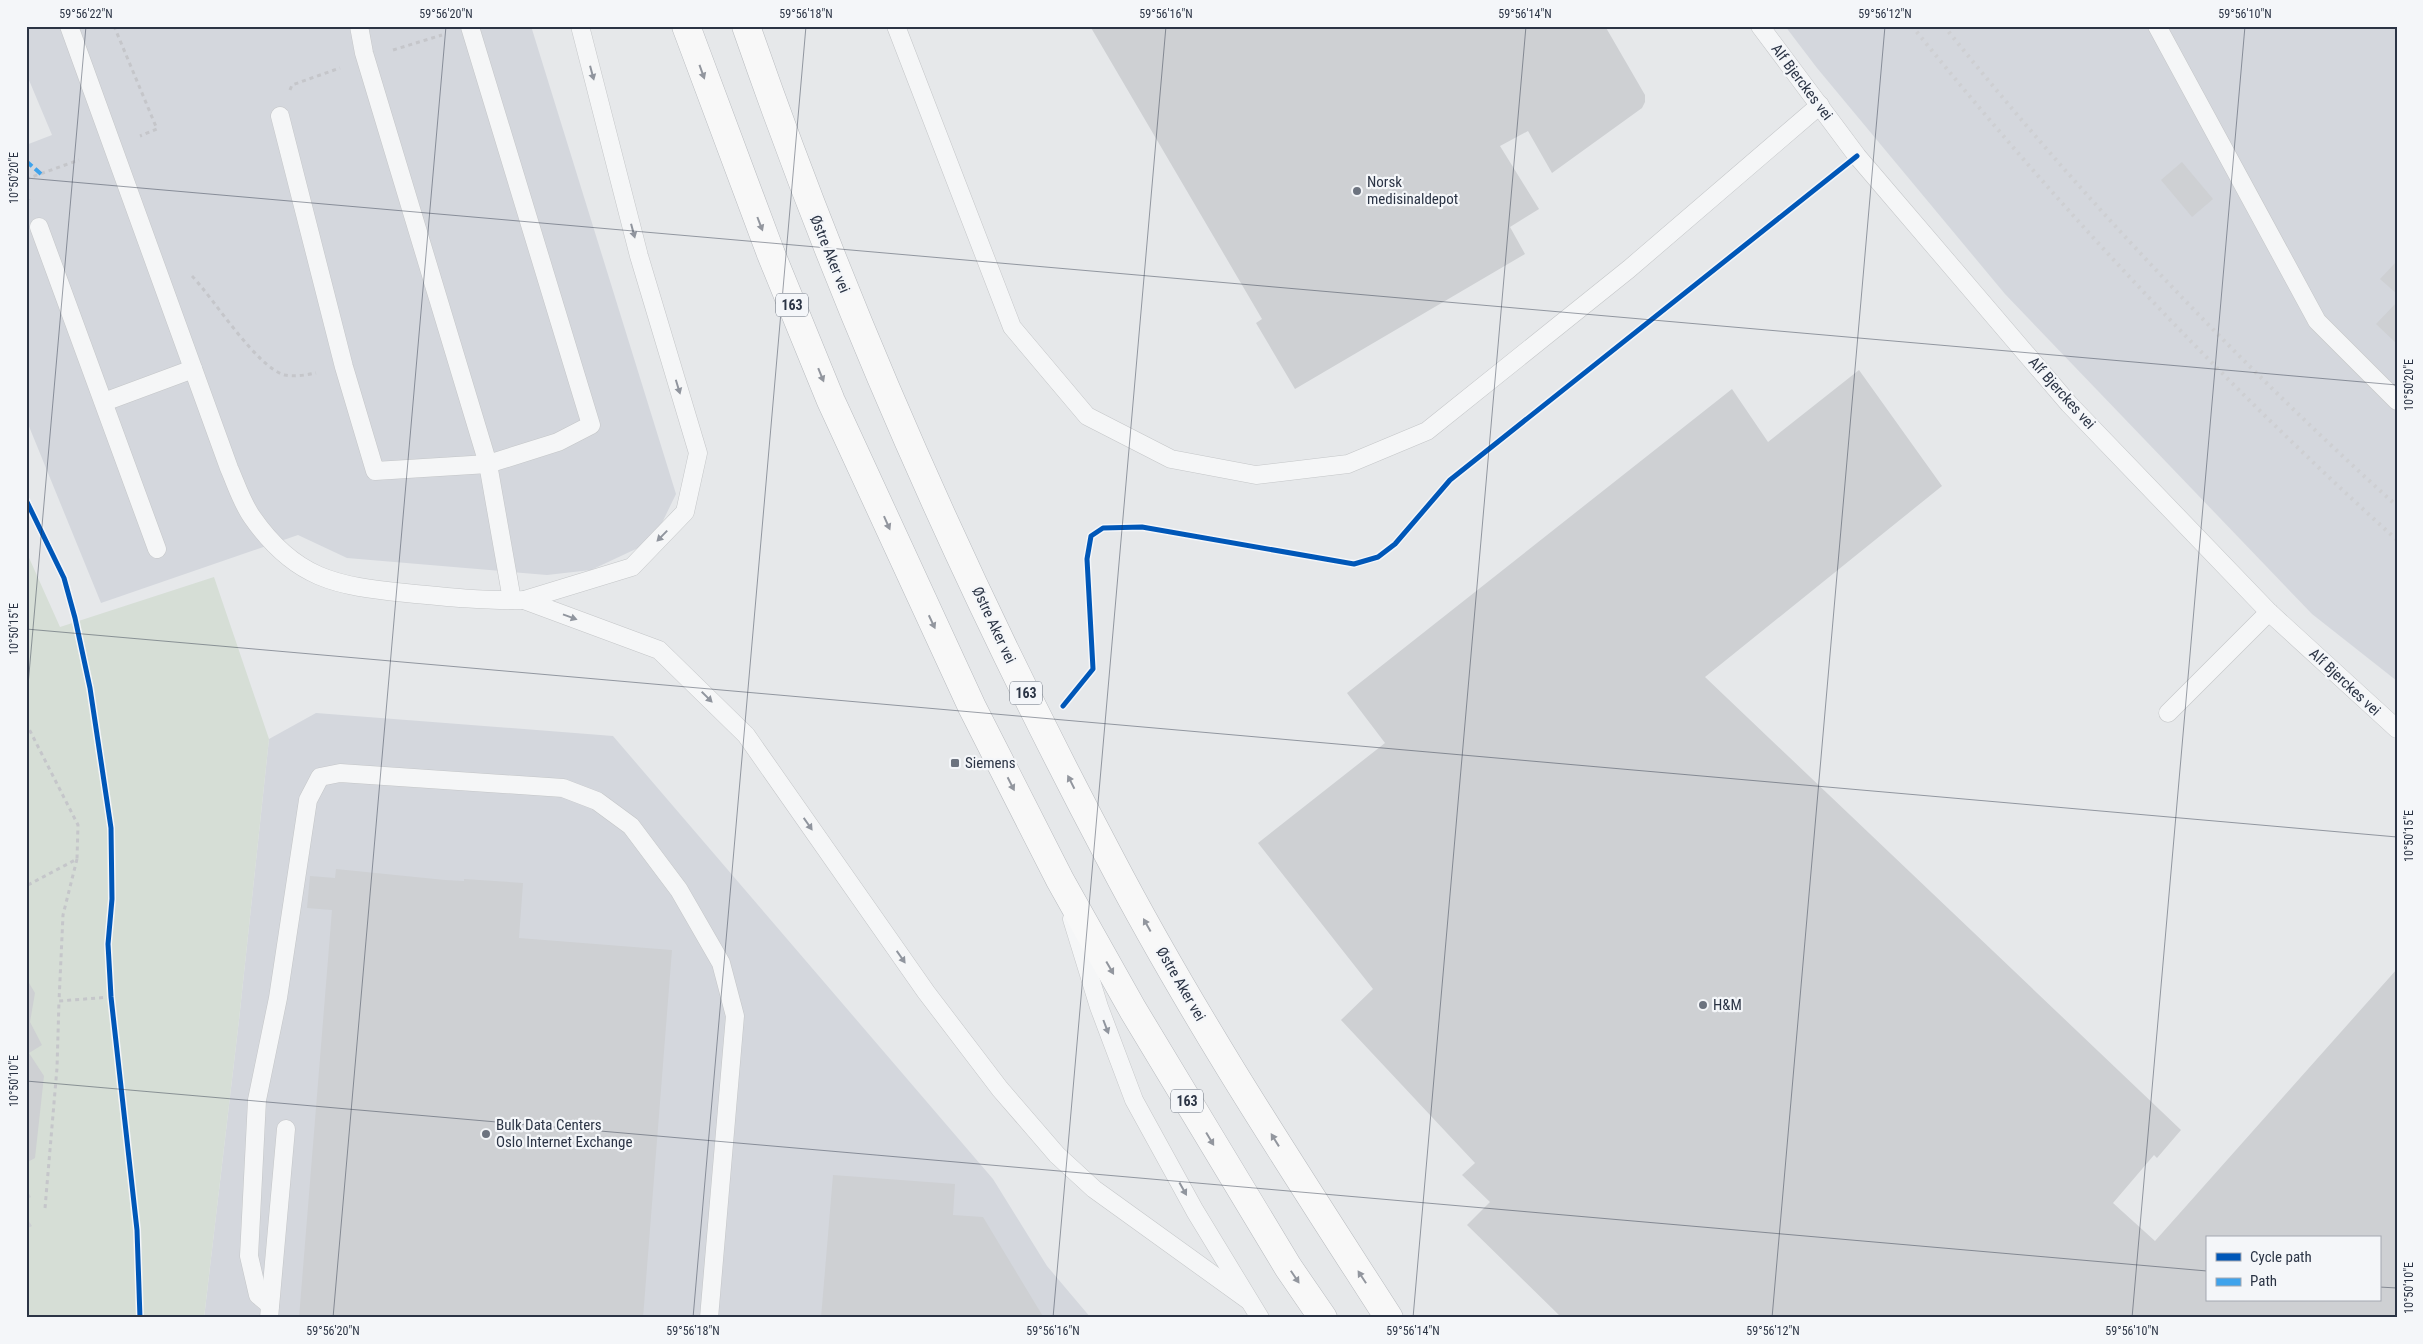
<svg xmlns="http://www.w3.org/2000/svg" width="2423" height="1344" font-family="'Roboto Condensed',sans-serif">
	<style>
		.built { fill: #d4d7dd }
		.green { fill: #d6ded6 }
		.building { fill: #ced0d3; fill-rule: evenodd }
		.lines { fill: none; stroke-linecap: round; stroke-linejoin: round }
		.lane-casing { stroke: #c4c6c8; stroke-width: 19 }
		.highway-casing { stroke: #b8bbbf; stroke-width: 29 }
		.path { stroke: #c5c6ca; stroke-width: 3; stroke-dasharray: 4 4; stroke-linecap: butt }
		.lane { stroke: #f5f6f7; stroke-width: 18 }
		.highway { stroke: #f8f8f8; stroke-width: 28 }
		.rail { stroke: #cecfd2; stroke-width: 4; stroke-dasharray: 2.5 5; stroke-linecap: butt }
		.quiet { stroke: #3ea3ec; stroke-width: 4; stroke-dasharray: 8 4; stroke-linecap: butt }
		.cycleway-casing { stroke: #f4f6f9; stroke-width: 8 }
		.cycleway { stroke: #0057b8; stroke-width: 5 }
		.oneway { fill: #92969e }
		.oneway2 { fill: #90959e }
		.ticks { fill: none; stroke: #2b3445; stroke-width: 1; stroke-opacity: 0.45 }
		.poi-dot { fill: #6c737f; stroke: #f4f6f9; stroke-width: 2 }
		.labels { text-anchor: middle; dominant-baseline: central; stroke-width: 4.5; stroke-linejoin: round; paint-order: stroke }
		.shield { fill: #f4f6f9; stroke: #676e7b; stroke-width: 1 }
		.shield-label { font-size: 14px; font-weight: bold; fill: #2b3445 }
		.street-label { font-size: 15px; fill: #2b3445; stroke: #f4f6f9 }
		.poi-label { font-size: 15px; fill: #2b3445; stroke: #f4f6f9; text-anchor: start }
		.neatline { fill: none; stroke: #2b3445; stroke-width: 2 }
		.ticks-label { font-size: 12px; text-anchor: middle; fill: #2b3445 }
	</style>
	<rect width="100%" height="100%" fill="#e6e8ea"/>
	<g class="built">
		<path d="M 26,26 L 531,26 L 676,494 L 660,527 L 638,548 L 591,570 L 547,575 L 347,558 L 298,535 L 101,603 L 26,419 L 26,145 L 52,135 L 26,73 Z"/>
		<path d="M 1785,26 L 2397,26 L 2397,681 L 2312,614 L 2005,294 L 1817,68 Z"/>
		<path d="M 316,713 L 613,736 L 993,1179 L 1047,1266 L 1091,1318 L 204,1318 L 239,1020 L 269,739 Z"/>
	</g>
	<path class="green" d="M 26,551 L 60,627 L 214,577 L 269,739 L 239,1020 L 204,1318 L 26,1318 Z"/>
	<g class="building">
		<path d="M 1090,26 L 1605,26 L 1645,95 L 1645,102 L 1642,108 L 1552,173 L 1528,131 L 1500,146 L 1539,209 L 1510,227 L 1525,254 L 1295,389 L 1256,323 L 1262,319 Z"/>
		<path d="M 2182,162 L 2213,199 L 2192,217 L 2161,180 Z"/>
		<path d="M 2397,261 L 2397,294 L 2380,279 Z"/>
		<path d="M 2397,302 L 2397,344 L 2376,324 Z"/>
		<path d="M 1859,370 L 1942,486 L 1705,677 L 2181,1130 L 2157,1158 L 2154,1155 L 2113,1203 L 2155,1241 L 2397,969 L 2397,1318 L 1562,1318 L 1467,1225 L 1490,1202 L 1462,1175 L 1475,1163 L 1341,1020 L 1373,989 L 1258,843 L 1385,743 L 1347,693 L 1732,389 L 1768,442 ZM 2207,1238 L 2379,1238 L 2379,1300 L 2207,1300 Z"/>
		<path d="M 336,869 L 445,880 L 464,881 L 464,879 L 523,883 L 519,938 L 672,950 L 643,1318 L 299,1318 L 332,910 L 307,908 L 310,876 L 335,878 Z"/>
		<path d="M 26,978 L 35,993 L 30,1022 L 42,1045 L 29,1053 L 44,1076 L 35,1158 L 26,1163 Z"/>
		<path d="M 833,1175 L 955,1184 L 953,1215 L 983,1217 L 1044,1318 L 821,1318 Z"/>
		<path d="M 26,1189 L 31,1197 L 26,1200 Z"/>
		<path d="M 26,1217 L 32,1226 L 26,1229 Z"/>
	</g>
	<g class="lines">
		<g class="lane-casing">
			<g id="lane">
				<path d="M 69,26 L 229,468 C 236,484 242,503 252,517 C 295,579 336,586 406,593 C 445,597 485,601 524,600 L 632,567 L 685,512 L 698,453 L 639,256 L 580,26"/>
				<path d="M 359,26 L 364,53 L 488,464 L 512,600"/>
				<path d="M 896,26 L 1012,327 L 1087,416 L 1171,459 L 1256,475 L 1348,464 L 1427,431 L 1629,269 L 1820,105"/>
				<path d="M 1760,26 L 1857,156 L 2069,404 L 2269,612 L 2397,729"/>
				<path d="M 2157,26 L 2317,321 L 2397,401"/>
				<path d="M 280,116 L 344,367 L 375,471 L 488,464 L 558,442 L 591,425 L 470,27"/>
				<path d="M 39,227 L 157,549"/>
				<path d="M 104,402 L 193,369"/>
				<path d="M 524,600 L 659,650 L 746,735 L 926,992 L 1000,1089 L 1057,1155 L 1094,1189 L 1248,1300"/>
				<path d="M 2168,713 L 2269,612"/>
				<path d="M 1072,919 L 1099,1007 L 1134,1100 L 1195,1211 L 1260,1318"/>
				<path d="M 270,1305 L 258,1295 L 249,1256 L 257,1100 L 278,998 L 308,800 L 320,777 L 340,773 L 563,788 L 597,801 L 631,826 L 679,890 L 721,963 L 735,1016 L 709,1318"/>
				<path d="M 269,1318 L 286,1129"/>
			</g>
		</g>
		<g class="highway-casing">
			<g id="highway">
				<path d="M 686,26 L 771,254 L 831,401 L 972,707 L 1060,880 L 1133,1010 L 1288,1267 L 1323,1318"/>
				<path d="M 746,26 C 845,312 968,590 1110,858 C 1193,1017 1292,1167 1389,1318"/>
			</g>
		</g>
		<g class="path">
			<path d="M 114,26 L 157,129 L 140,136"/>
			<path d="M 393,50 L 442,35"/>
			<path d="M 290,90 L 292,85 L 340,68"/>
			<path d="M 26,179 L 79,160"/>
			<path d="M 26,192 L 29,200"/>
			<path d="M 192,276 C 214,299 257,368 285,375 C 295,377 306,375 316,373"/>
			<path d="M 26,723 L 78,825 L 77,859 L 26,886"/>
			<path d="M 77,859 L 63,915 L 59,1001 L 111,997"/>
			<path d="M 45,1208 L 57,1068 L 59,1001"/>
		</g>
		<use href="#lane" class="lane"/>
		<use href="#highway" class="highway"/>
		<g class="rail">
			<path d="M 1912,26 C 2060,210 2222,382 2397,540"/>
			<path d="M 1944,26 C 2081,197 2234,359 2397,506"/>
		</g>
		<path class="quiet" d="M 26,161 L 41,174"/>
		<g class="cycleway-casing">
			<g id="cycleway">
				<path d="M 26,500 L 64,578 L 75,618 L 90,688 L 111,828 L 112,899 L 108,944 L 111,997 L 137,1230 L 140,1318"/>
				<path d="M 1063,706 L 1093,669 L 1087,559 L 1091,536 L 1103,528 L 1142,527 L 1354,564 L 1378,557 L 1395,544 L 1450,480 L 1857,156"/>
			</g>
		</g>
		<use href="#cycleway" class="cycleway"/>
	</g>
	<defs><path id="oneway-solid" d="M-6-.8H1V-3.2L6.5 0L1 3.2V.8H-6Z" transform="scale(1.25)"/></defs>
	<g class="oneway">
		<use href="#oneway-solid" transform="translate(702 72) rotate(70)"/>
		<use href="#oneway-solid" transform="translate(760 224) rotate(69)"/>
		<use href="#oneway-solid" transform="translate(821 375) rotate(68)"/>
		<use href="#oneway-solid" transform="translate(887 523) rotate(66)"/>
		<use href="#oneway-solid" transform="translate(932 622) rotate(65)"/>
		<use href="#oneway-solid" transform="translate(1071 782) rotate(-117)"/>
		<use href="#oneway-solid" transform="translate(1011 784) rotate(63)"/>
		<use href="#oneway-solid" transform="translate(1147 925) rotate(-119)"/>
		<use href="#oneway-solid" transform="translate(1110 968) rotate(60)"/>
		<use href="#oneway-solid" transform="translate(1210 1139) rotate(59)"/>
		<use href="#oneway-solid" transform="translate(1275 1140) rotate(-122)"/>
		<use href="#oneway-solid" transform="translate(1295 1277) rotate(56)"/>
		<use href="#oneway-solid" transform="translate(1362 1277) rotate(-123)"/>
	</g>
	<g class="oneway2">
		<use href="#oneway-solid" transform="translate(592 73) rotate(75)"/>
		<use href="#oneway-solid" transform="translate(633 231) rotate(75)"/>
		<use href="#oneway-solid" transform="translate(678 387) rotate(73)"/>
		<use href="#oneway-solid" transform="translate(662 536) rotate(134)"/>
		<use href="#oneway-solid" transform="translate(570 617) rotate(20)"/>
		<use href="#oneway-solid" transform="translate(707 697) rotate(45)"/>
		<use href="#oneway-solid" transform="translate(808 824) rotate(55)"/>
		<use href="#oneway-solid" transform="translate(901 957) rotate(55)"/>
		<use href="#oneway-solid" transform="translate(1106 1027) rotate(69)"/>
		<use href="#oneway-solid" transform="translate(1183 1189) rotate(61)"/>
	</g>
	<path class="ticks" d="M 26,178 L 2397,385M 26,629 L 2397,837M 26,708 L 86,26M 26,1081 L 2207,1271M 2379,1287 L 2397,1288M 333,1318 L 446,26M 693,1318 L 806,26M 1053,1318 L 1166,26M 1413,1318 L 1526,26M 1772,1318 L 1885,26M 2132,1318 L 2245,26"/>
	<g class="poi-dot">
		<circle cx="1357" cy="191" r="5"/>
		<rect x="950" y="758" width="10" height="10" rx="2.5"/>
		<circle cx="1703" cy="1005" r="5"/>
		<circle cx="486" cy="1134" r="5"/>
	</g>
	<g class="labels">
		<g class="shield">
			<rect x="776" y="293.5" width="32" height="23" rx="4"/>
			<rect x="1010" y="681.5" width="32" height="23" rx="4"/>
			<rect x="1171" y="1089.5" width="32" height="23" rx="4"/>
		</g>
		<g class="shield-label">
			<text x="792" y="305">163</text>
			<text x="1026" y="693">163</text>
			<text x="1187" y="1101">163</text>
		</g>
		<g class="street-label">
			<text transform="translate(1802 82) rotate(53)">Alf Bjerckes vei</text>
			<text transform="translate(830 254) rotate(68)">Østre Aker vei</text>
			<text transform="translate(2062 393) rotate(48)">Alf Bjerckes vei</text>
			<text transform="translate(994 625) rotate(65)">Østre Aker vei</text>
			<text transform="translate(2345 682) rotate(43)">Alf Bjerckes vei</text>
			<text transform="translate(1181 984) rotate(60)">Østre Aker vei</text>
		</g>
		<g class="poi-label">
			<text x="1367" y="182">Norsk<tspan x="1367" dy="17">medisinaldepot</tspan></text>
			<text x="965" y="763">Siemens</text>
			<text x="1713" y="1005">H&amp;M</text>
			<text x="496" y="1125">Bulk Data Centers<tspan x="496" dy="17">Oslo Internet Exchange</tspan></text>
		</g>
	</g>
	<rect width="2423" height="1344" fill="none" stroke="#f4f6f9" stroke-width="55"/>
	<rect x="2206" y="1236" width="175" height="65" fill="#f4f6f9" stroke="#a4a8b1"/>
	<rect x="2216" y="1253" width="25" height="8" fill="#0057b8" stroke="#a4a8b1"/>
	<text x="2250" y="1262" font-size="15" fill="#2b3445">Cycle path</text>
	<rect x="2216" y="1278" width="25" height="8" fill="#3ea3ec" stroke="#a4a8b1"/>
	<text x="2250" y="1286" font-size="15" fill="#2b3445">Path</text>
	<rect x="28" y="28" width="2368" height="1288" class="neatline"/>
	<g class="ticks-label">
		<text x="86" y="18">59°56'22"N</text>
		<text x="446" y="18">59°56'20"N</text>
		<text x="806" y="18">59°56'18"N</text>
		<text x="1166" y="18">59°56'16"N</text>
		<text x="1525" y="18">59°56'14"N</text>
		<text x="1885" y="18">59°56'12"N</text>
		<text x="2245" y="18">59°56'10"N</text>
		<text transform="translate(14 178) rotate(-90)" y="4">10°50'20"E</text>
		<text transform="translate(2409 385) rotate(-90)" y="4">10°50'20"E</text>
		<text transform="translate(14 629) rotate(-90)" y="4">10°50'15"E</text>
		<text transform="translate(2409 836) rotate(-90)" y="4">10°50'15"E</text>
		<text transform="translate(14 1081) rotate(-90)" y="4">10°50'10"E</text>
		<text transform="translate(2409 1288) rotate(-90)" y="4">10°50'10"E</text>
		<text x="333" y="1335">59°56'20"N</text>
		<text x="693" y="1335">59°56'18"N</text>
		<text x="1053" y="1335">59°56'16"N</text>
		<text x="1413" y="1335">59°56'14"N</text>
		<text x="1773" y="1335">59°56'12"N</text>
		<text x="2132" y="1335">59°56'10"N</text>
	</g>
</svg>
